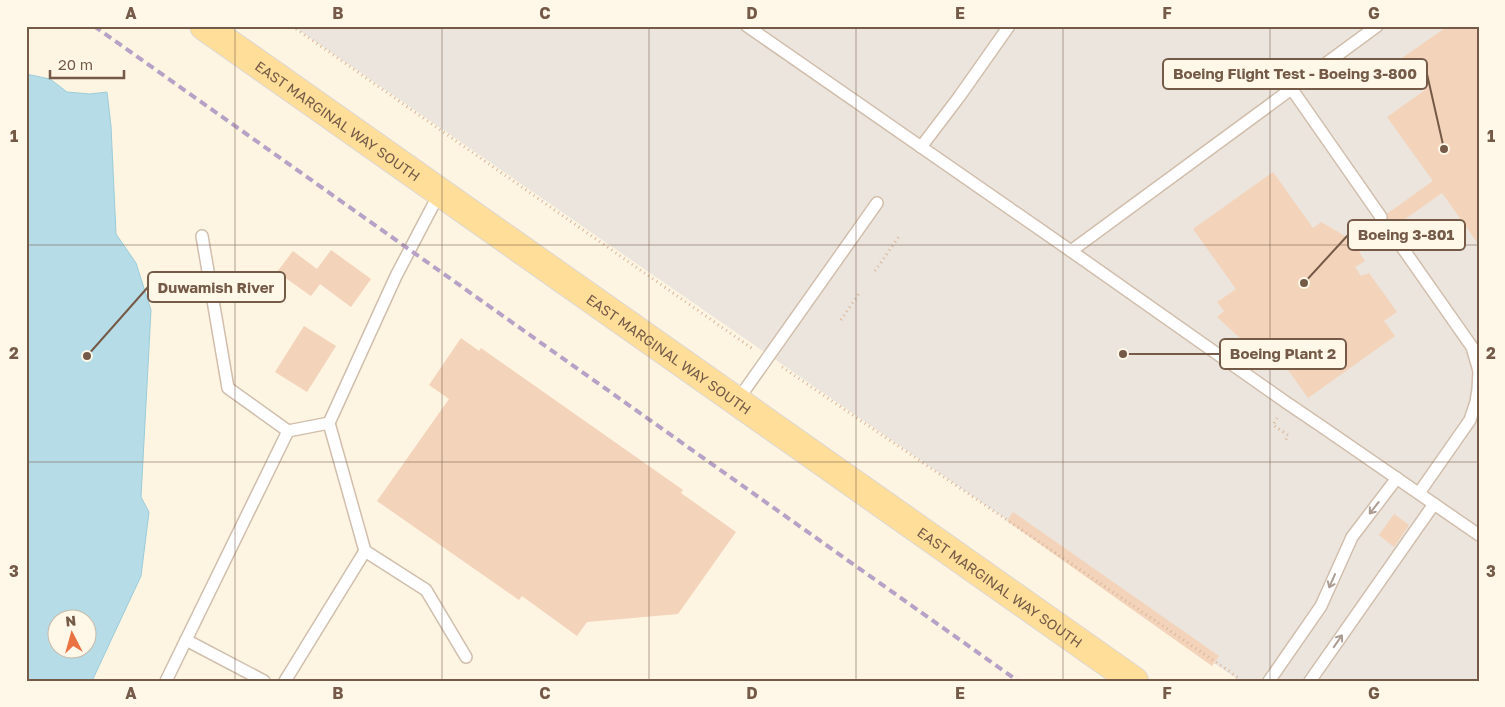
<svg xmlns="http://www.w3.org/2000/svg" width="1505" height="707" font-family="'Golos Text',sans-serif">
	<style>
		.industrial { fill: #ece5dd }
		.water { fill: #b6dde7; stroke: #9cccd9; fill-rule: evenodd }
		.building { fill: #f3d3b9 }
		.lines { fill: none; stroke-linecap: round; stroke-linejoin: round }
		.service-casing { stroke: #d1beac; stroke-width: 14 }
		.primary-casing { stroke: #ded7d3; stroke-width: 30 }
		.path { stroke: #d8b79c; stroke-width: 3; stroke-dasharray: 1 4; stroke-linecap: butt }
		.service { stroke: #fff; stroke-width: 11 }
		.primary { stroke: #fede98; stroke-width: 28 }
		.rail { stroke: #b7a1c6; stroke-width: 4; stroke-dasharray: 8 5; stroke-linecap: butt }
		.oneway { stroke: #ac9c91 }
		.grid { fill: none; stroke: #755a48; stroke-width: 1; stroke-opacity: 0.55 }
		.labels { text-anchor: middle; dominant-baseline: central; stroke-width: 4; stroke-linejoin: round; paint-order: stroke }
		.street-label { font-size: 14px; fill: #755a48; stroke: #fff8e9 }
		.leader { fill: none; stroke: #755a48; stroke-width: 2 }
		.callout-dot { fill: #755a48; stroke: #fff8e9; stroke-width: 2 }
		.callout { fill: #fff8e9; stroke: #755a48; stroke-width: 2 }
		.callout-label { font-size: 15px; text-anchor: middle; font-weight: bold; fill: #755a48 }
		.neatline { fill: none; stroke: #755a48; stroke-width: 2 }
		.grid-label { font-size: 16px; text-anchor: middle; font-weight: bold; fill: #755a48 }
	</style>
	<rect width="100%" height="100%" fill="#fdf4e2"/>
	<path class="industrial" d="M 293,26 L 1479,26 L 1479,681 L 1240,681 Z"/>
	<path class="water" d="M 26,74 L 50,79 L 67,92 L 90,94 L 107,92 L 111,126 L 116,234 L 136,263 L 151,310 L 141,497 L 149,512 L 141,576 L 92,681 L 26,681 ZM 58,620 L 88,620 L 88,650 L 58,650 Z"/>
	<g class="building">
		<path d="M 1448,26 L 1479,26 L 1479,245 L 1442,193 L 1359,252 L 1365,261 L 1355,267 L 1361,276 L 1369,273 L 1397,312 L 1384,321 L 1395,336 L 1308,398 L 1276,353 L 1265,361 L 1217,317 L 1224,311 L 1217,302 L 1236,289 L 1193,229 L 1273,172 L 1313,228 L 1321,222 L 1340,233 L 1350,240 L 1433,181 L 1387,117 L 1425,90 L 1402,58 Z"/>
		<path d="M 331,250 L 371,279 L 351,307 L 320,284 L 311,296 L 277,272 L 293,251 L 317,269 Z"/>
		<path d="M 304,326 L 336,346 L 307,392 L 275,372 Z"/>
		<path d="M 461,338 L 479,351 L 481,348 L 683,490 L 681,493 L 736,532 L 678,614 L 587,622 L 577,636 L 522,596 L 519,600 L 377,501 L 449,399 L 429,385 Z"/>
		<path d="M 1013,512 L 1219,656 L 1212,666 L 1007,521 Z"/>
		<path d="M 1394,514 L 1409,525 L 1394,547 L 1379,535 Z"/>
	</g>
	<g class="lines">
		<g class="service-casing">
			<g id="service">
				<path d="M 747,26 L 1071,251 L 1287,403 L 1321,426 L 1479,535"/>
				<path d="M 1291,88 L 1381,217"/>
				<path d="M 921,147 L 959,97 L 1009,26"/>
				<path d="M 1390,230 L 1472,347 L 1479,371"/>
				<path d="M 202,236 L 228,388 L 288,431"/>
				<path d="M 1071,251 L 1377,26"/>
				<path d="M 737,401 L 877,203"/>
				<path d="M 329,423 L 365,551"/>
				<path d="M 1419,493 L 1470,420 L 1476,402 L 1478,389 L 1479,372"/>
				<path d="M 186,640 L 264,681"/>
				<path d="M 166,681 L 288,431 L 329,423 L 396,276 L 440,192"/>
				<path d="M 285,681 L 365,551 L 426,590 L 466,657"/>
				<path d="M 1269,681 L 1321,606 L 1352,537 L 1397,478"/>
				<path d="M 1310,681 L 1434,504"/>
			</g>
		</g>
		<g class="primary-casing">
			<g id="primary">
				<path id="s1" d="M 204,26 L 1134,681"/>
			</g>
		</g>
		<g class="path">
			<path d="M 292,26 L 753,349"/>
			<path d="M 875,271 L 900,235"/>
			<path d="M 841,320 L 860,292"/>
			<path d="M 782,367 L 1229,671 L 1242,681"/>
			<path d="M 1277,418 L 1273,425 L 1288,435 L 1285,442"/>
		</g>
		<use href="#service" class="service"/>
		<use href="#primary" class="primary"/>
		<path class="rail" d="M 94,26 L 1018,681"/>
	</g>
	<defs><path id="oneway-shaft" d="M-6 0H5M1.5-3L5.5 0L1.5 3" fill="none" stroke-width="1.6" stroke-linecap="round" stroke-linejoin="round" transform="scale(1.25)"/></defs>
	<g class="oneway">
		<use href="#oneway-shaft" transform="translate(1374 508) rotate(128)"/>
		<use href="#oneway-shaft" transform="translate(1332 581) rotate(114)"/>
		<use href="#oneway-shaft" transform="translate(1338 641) rotate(-55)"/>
	</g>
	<path class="grid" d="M 235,26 L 235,681M 442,26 L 442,681M 649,26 L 649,681M 856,26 L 856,681M 1063,26 L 1063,681M 1270,26 L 1270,681M 26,245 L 1479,245M 26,462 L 1479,462"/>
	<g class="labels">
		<g class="street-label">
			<text stroke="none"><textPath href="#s1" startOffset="164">EAST MARGINAL WAY SOUTH</textPath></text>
			<text stroke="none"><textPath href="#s1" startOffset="569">EAST MARGINAL WAY SOUTH</textPath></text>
			<text stroke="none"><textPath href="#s1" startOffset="974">EAST MARGINAL WAY SOUTH</textPath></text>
		</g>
	</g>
	<path class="leader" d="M1444 149L1427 74M1304 283L1348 235M87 356L148 287M1123 354L1220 354"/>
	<g class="callout-dot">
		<circle cx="1444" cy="149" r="5"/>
		<circle cx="1304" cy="283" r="5"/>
		<circle cx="87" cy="356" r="5"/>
		<circle cx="1123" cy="354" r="5"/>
	</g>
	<g class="callout">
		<rect x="1163" y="59" width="264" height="30" rx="5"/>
		<rect x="1348" y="220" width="117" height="30" rx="5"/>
		<rect x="148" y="272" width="137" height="30" rx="5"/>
		<rect x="1220" y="339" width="126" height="30" rx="5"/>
	</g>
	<g class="callout-label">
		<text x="1295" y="79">Boeing Flight Test - Boeing 3-800</text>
		<text x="1406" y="240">Boeing 3-801</text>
		<text x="216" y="293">Duwamish River</text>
		<text x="1283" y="359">Boeing Plant 2</text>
	</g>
	<rect width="1505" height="707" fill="none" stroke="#fff8e9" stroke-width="55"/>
	<g transform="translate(72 634) rotate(354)"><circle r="24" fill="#fff8e9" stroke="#c8b9a9"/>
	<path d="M0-4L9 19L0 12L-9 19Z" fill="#eb7243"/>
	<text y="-8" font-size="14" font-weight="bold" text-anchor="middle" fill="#755a48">N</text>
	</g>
	<path d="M50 70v8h74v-8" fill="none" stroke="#755a48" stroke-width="2.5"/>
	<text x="58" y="70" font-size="15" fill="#755a48" stroke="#fff8e9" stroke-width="4" paint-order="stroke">20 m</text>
	<rect x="28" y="28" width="1450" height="652" class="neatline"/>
	<g class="grid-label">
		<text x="131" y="19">A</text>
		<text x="338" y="19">B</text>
		<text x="545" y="19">C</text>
		<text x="752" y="19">D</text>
		<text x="960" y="19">E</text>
		<text x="1167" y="19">F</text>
		<text x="1374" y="19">G</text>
		<text x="14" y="142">1</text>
		<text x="1491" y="142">1</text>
		<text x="14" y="359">2</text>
		<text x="1491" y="359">2</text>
		<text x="14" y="577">3</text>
		<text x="1491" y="577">3</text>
		<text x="131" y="699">A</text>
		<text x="338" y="699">B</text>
		<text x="545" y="699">C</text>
		<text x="752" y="699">D</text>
		<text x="960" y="699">E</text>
		<text x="1167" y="699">F</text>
		<text x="1374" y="699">G</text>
	</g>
</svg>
